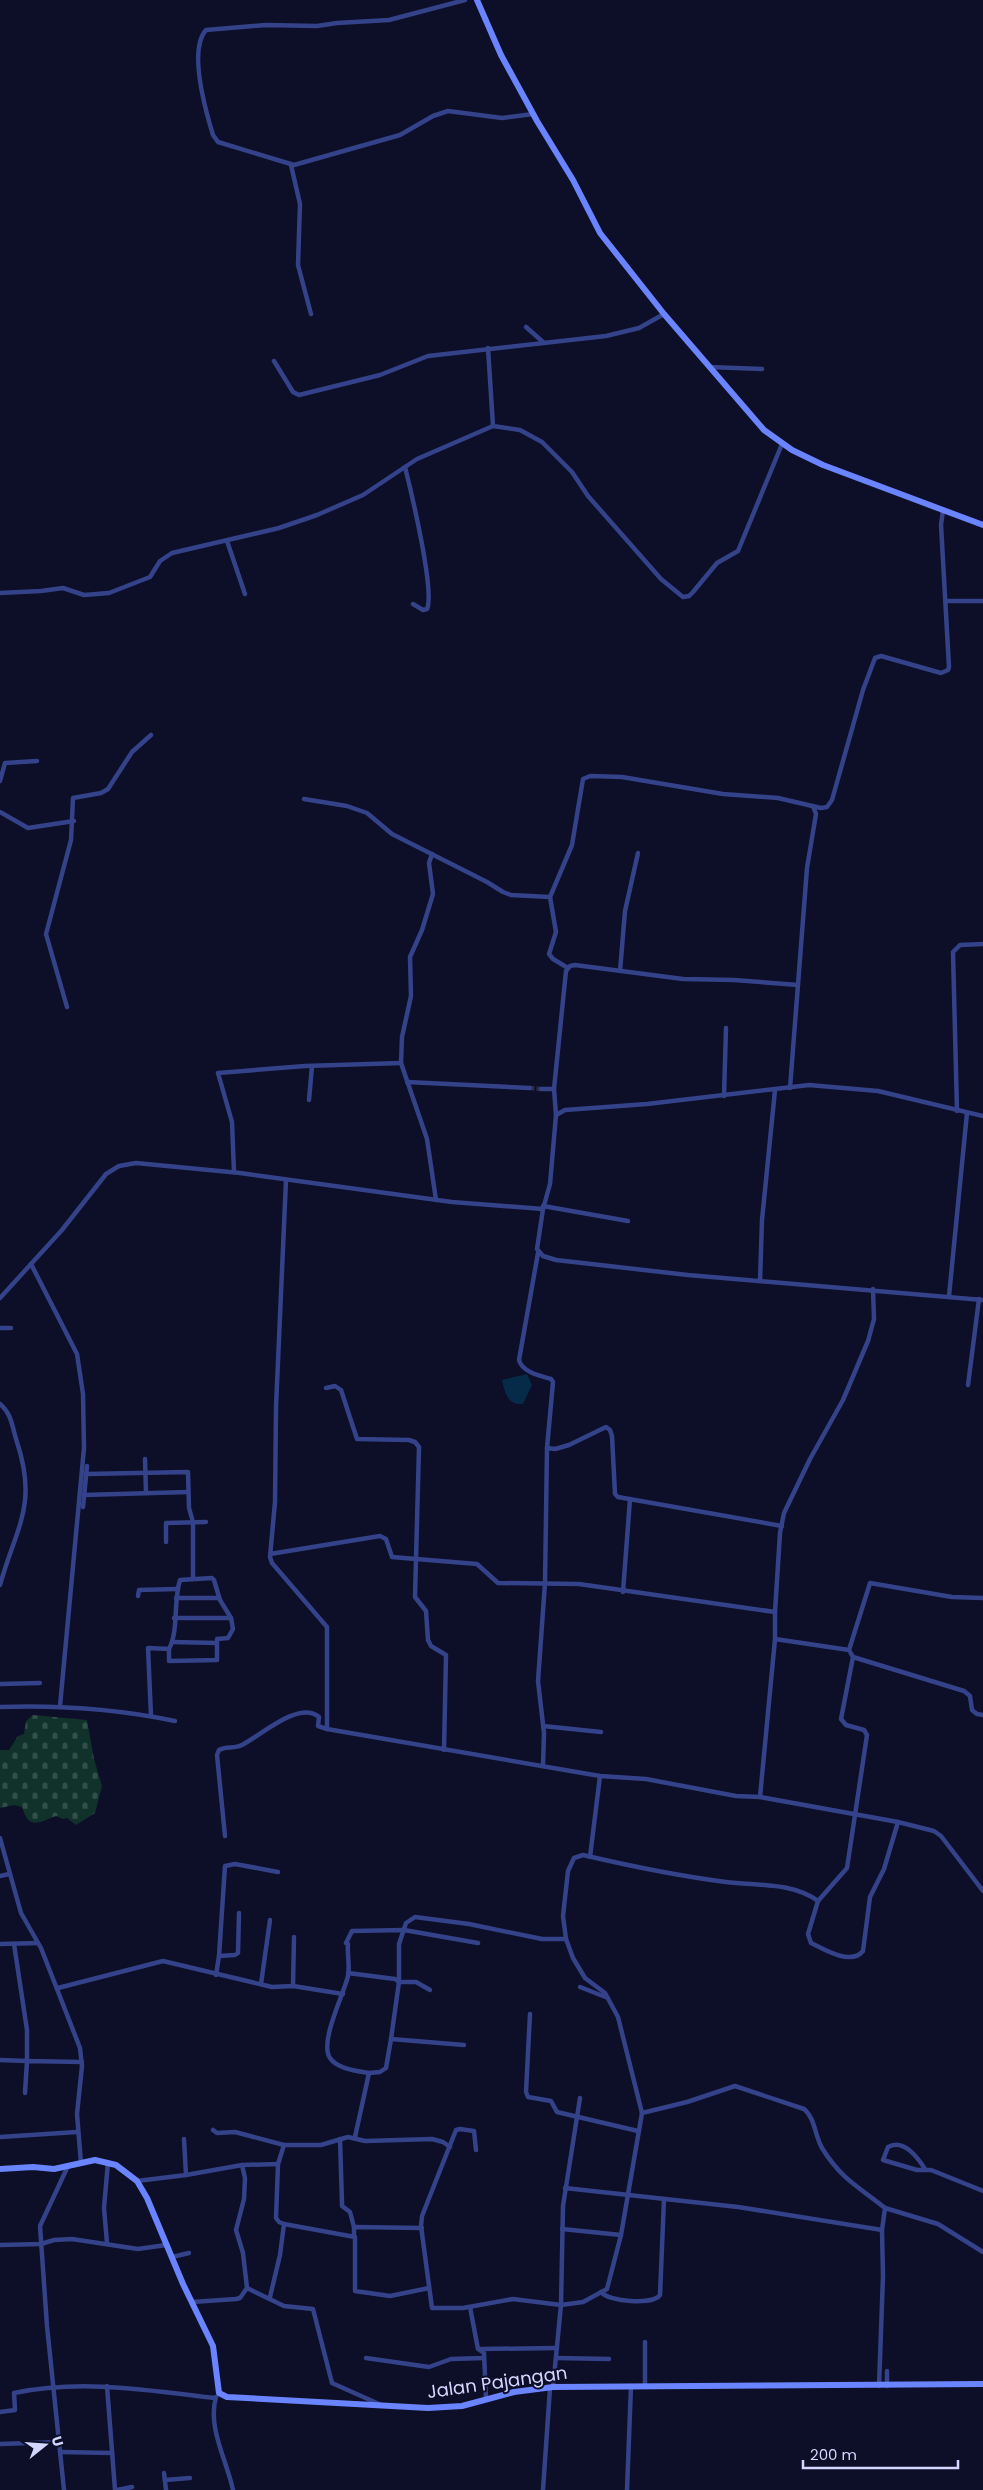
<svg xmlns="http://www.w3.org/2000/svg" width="983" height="2490" font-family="Poppins,sans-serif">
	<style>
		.cemetery { fill: url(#cemetery-stones) }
		.water { fill: #062b48 }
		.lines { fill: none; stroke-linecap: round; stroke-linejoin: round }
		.street-tunnel { stroke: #2b2c47; stroke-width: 4.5; stroke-dasharray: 4.5 2; stroke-linecap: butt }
		.street { stroke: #34428a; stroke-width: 4.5 }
		.secondary { stroke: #6a84ff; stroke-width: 6 }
		.labels { text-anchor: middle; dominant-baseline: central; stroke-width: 4; stroke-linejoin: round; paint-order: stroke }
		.street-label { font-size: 18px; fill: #d3d7ff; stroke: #0d0e27 }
	</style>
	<defs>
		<pattern id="cemetery-stones" width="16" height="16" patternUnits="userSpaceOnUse" patternTransform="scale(1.25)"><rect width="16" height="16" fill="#10322a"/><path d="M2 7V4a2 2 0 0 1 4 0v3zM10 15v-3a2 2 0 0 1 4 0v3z" fill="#324f4a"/></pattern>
	</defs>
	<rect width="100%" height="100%" fill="#0d0e27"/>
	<path class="cemetery" d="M 33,1715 L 87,1720 L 94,1759 L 102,1786 L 95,1813 L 76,1825 L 67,1818 L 63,1819 L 56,1816 C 38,1823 29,1830 22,1807 L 14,1805 L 0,1808 L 0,1750 L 9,1750 L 18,1736 L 24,1734 L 26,1721 Z"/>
	<path class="water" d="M 527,1374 L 532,1385 L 523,1404 C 508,1405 505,1394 502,1380 Z"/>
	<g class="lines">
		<path class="street-tunnel" d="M 530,1088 L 541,1089"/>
		<g class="street">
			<path d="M 465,0 L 389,20 L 337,23 L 317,26 L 266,25 L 206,30 C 188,50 206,112 213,135 L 218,142 L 294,165 L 400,135 L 433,116 L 448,111 L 502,118 L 533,114"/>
			<path d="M 291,165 L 300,204 L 298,265 L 311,314"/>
			<path d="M 526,327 L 543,342"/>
			<path d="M 488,348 L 493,426 L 520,430 L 542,442 L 572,472 L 588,496 L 661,579 L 683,597 L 689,596 L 693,592 L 717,563 L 738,551 L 782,444"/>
			<path d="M 274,361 L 293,392 L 299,395 L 380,375 L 428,356 L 606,336 L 639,328 L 664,314"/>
			<path d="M 709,367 L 762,369"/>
			<path d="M 405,467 C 411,491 435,591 427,609 L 423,610 L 413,604"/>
			<path d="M 227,541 L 245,594"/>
			<path d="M 0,593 L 41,591 L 63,588 L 84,595 L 109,593 L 150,577 L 160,561 L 172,553 L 279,528 L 317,515 L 363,495 L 417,459 L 493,426"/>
			<path d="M 947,601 L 983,601"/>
			<path d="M 0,781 L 5,763 L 37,761"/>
			<path d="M 304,799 L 347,806 L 367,813 L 392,834 L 487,882 L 503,892 L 511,895 L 550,897"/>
			<path d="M 0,812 L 28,828 L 74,821"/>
			<path d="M 432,854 L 429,863 L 433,894 L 422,930 L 410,957 L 411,996 L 402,1037 L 401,1063 L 427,1139 L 436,1200"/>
			<path d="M 568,968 L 553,959 L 549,954 L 556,932 L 550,897 L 572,845 L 583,779 L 590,776 L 622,777 L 723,794 L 778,798 L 821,808 L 827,807 L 832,800 L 863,690 L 875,658 L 881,656 L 941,673 L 948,670 L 949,667 L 941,525 L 943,510"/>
			<path d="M 620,971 L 625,911 L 638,853"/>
			<path d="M 67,1007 L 46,934 L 71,840 L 73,798 L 101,793 L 108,789 L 132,752 L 151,735"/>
			<path d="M 407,1082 L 530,1088"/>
			<path d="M 790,1088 L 807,868 L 816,814 L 813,806"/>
			<path d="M 541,1089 L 554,1089"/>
			<path d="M 724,1096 L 726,1028"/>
			<path d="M 309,1100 L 312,1066"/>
			<path d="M 957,1111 L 953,952 L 960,945 L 983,944"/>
			<path d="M 556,1115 L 554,1089 L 566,971 L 570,966 L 575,965 L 683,979 L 734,980 L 798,985"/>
			<path d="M 234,1172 L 232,1122 L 218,1073 L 305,1066 L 401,1063"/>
			<path d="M 286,1180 L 276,1407 L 275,1502 L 270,1557 L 272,1563 L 327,1627 L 327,1729 L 600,1776 L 646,1779 L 736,1796 L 760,1797 L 898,1822 L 934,1831 L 941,1836 L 983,1891"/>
			<path d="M 543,1206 L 628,1221"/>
			<path d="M 543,1209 L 537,1249 L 543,1256 L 556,1260 L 688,1275 L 983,1300"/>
			<path d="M 538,1253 L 519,1360 C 522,1372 540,1376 551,1379 L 553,1382 L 547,1448"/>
			<path d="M 31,1264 L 77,1354 L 83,1394 L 84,1448 L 60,1706"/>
			<path d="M 760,1281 L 762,1220 L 775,1090"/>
			<path d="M 949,1296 L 967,1113"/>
			<path d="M 0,1298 L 62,1230 L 106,1174 L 119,1166 L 136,1163 L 240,1173 L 452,1202 L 543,1209 L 550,1184 L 556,1115 L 565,1110 L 647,1104 L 809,1085 L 878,1091 L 983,1116"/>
			<path d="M 0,1328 L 11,1328"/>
			<path d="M 968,1385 L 979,1299"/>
			<path d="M 326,1388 L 335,1386 L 341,1390 L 357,1439 L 409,1440 L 415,1442 L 419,1447 L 415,1597 L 426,1611 L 428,1640 L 431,1646 L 446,1655 L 444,1750"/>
			<path d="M 0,1404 C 12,1414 12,1427 17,1442 C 38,1506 16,1527 0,1585"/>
			<path d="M 145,1459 L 146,1493"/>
			<path d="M 86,1474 L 188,1472 L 189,1508 L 193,1522 L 193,1579"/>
			<path d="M 84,1495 L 188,1492"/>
			<path d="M 83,1507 L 87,1466"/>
			<path d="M 166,1542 L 166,1523 L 206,1522"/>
			<path d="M 270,1554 L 380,1536 L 386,1539 L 392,1557 L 477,1564 L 498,1583 L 579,1584 L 775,1612 L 775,1639 L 849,1650 L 853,1657 L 964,1691 L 970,1696 L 972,1710 L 977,1714 L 983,1715"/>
			<path d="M 623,1592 L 630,1499"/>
			<path d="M 138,1596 L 139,1590 L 177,1589"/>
			<path d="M 176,1598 L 219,1598"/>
			<path d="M 775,1612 L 780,1533 L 784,1513 L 810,1459 L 843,1400 L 868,1341 L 874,1319 L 873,1289"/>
			<path d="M 172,1642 L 217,1643"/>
			<path d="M 169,1649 C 179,1630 173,1602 180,1580 L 212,1578 L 214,1580 L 220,1600 L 231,1618"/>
			<path d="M 849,1650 L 870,1583 L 952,1597 L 983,1598"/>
			<path d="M 0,1684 L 40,1683"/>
			<path d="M 0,1707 C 59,1705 117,1709 175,1721"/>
			<path d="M 151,1716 L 148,1648 L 169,1649 L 169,1661 L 217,1660 L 217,1639 L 228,1638 L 233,1629 L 231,1618 L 174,1618"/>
			<path d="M 543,1726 L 601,1732"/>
			<path d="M 543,1766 L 544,1733 L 538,1681 L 545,1583 L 547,1448 L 555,1449 L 569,1445 L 606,1427 L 610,1430 L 612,1436 L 615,1494 L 618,1497 L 782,1526"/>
			<path d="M 760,1797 L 775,1639"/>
			<path d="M 225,1836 L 217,1755 L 219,1750 C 226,1746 234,1749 242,1745 C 260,1736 299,1700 319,1717 L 318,1726 L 327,1729"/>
			<path d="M 0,1838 L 21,1913 L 41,1948 L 80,2048 L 82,2066 L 77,2114 L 81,2163"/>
			<path d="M 590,1857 L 600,1776"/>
			<path d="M 0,1876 L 9,1874"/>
			<path d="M 818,1901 L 847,1868 L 867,1735 L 864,1730 L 846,1725 L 841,1719 L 853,1657"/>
			<path d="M 0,1944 L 38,1943"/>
			<path d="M 219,1956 L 225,1866 L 235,1864 L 278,1872"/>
			<path d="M 348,1973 L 395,1979 L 399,1982 L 416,1982 L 430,1990"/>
			<path d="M 216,1975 L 219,1956 L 235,1955 L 238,1953 L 239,1913"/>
			<path d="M 261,1984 L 270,1920"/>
			<path d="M 293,1986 L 294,1937"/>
			<path d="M 580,1987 L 608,1998"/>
			<path d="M 58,1988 L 163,1961 L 272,1987 L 293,1986 L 343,1994"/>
			<path d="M 530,2014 L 526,2092 L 528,2097 L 551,2101 L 557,2112 L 638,2131"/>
			<path d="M 391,2039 L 399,1982 L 399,1944 L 406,1923 L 415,1917 L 469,1924 L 542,1939 L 566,1939"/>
			<path d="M 0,2060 L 27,2061 L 27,2030 L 14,1944"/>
			<path d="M 369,2073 L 380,2072 L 386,2068 L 391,2039 L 464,2045"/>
			<path d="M 25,2093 L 27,2061 L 82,2062"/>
			<path d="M 642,2113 L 687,2102 L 735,2086 L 804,2109 C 815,2118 815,2136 822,2148 C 841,2179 859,2187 885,2208 L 882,2230"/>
			<path d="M 213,2130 L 217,2133 L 235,2132 L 284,2145 L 321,2145 L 348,2137 L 365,2141 L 432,2139 L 443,2142 L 450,2147"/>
			<path d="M 0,2137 L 77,2132"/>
			<path d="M 355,2137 L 369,2073 C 358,2071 337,2069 330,2058 C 319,2042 344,1994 348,1976 C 350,1966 347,1954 348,1944 L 346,1943 L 352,1931 L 404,1930 L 478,1943"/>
			<path d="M 340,2139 L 342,2203 L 342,2206 L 350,2212 L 354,2227"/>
			<path d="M 476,2150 L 474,2131 L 460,2129 L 456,2130 L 422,2216 L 421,2226 L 432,2308 L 463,2308 L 513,2299 L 561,2305 L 583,2302 L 607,2289 L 621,2235 L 642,2113 L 618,2017 L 605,1993 L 585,1978 L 573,1958 L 566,1939 L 563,1916 L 568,1871 L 574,1858 L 583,1855 C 630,1866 679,1876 726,1882 C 757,1886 792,1882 818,1901 L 808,1934 L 811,1943 C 823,1949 851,1966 863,1951 L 870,1897 L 884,1869 L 898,1822"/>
			<path d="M 278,2164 L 284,2145"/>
			<path d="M 242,2165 L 245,2178 L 244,2199 L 236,2230 L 243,2253 L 247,2288"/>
			<path d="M 925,2169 C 918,2158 904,2138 888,2147 L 883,2160 L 917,2170 L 931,2170 L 983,2191"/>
			<path d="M 186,2175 L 242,2165 L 278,2164 L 276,2218 L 279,2222 L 284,2224"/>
			<path d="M 137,2181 L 186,2175 L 184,2139"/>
			<path d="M 565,2188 L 738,2207 L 882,2230 L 883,2276 L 879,2386"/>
			<path d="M 885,2208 L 938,2224 L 983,2252"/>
			<path d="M 562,2229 L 621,2235"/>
			<path d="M 354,2237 L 354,2227 L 422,2228"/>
			<path d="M 107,2243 L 104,2208 L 108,2162"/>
			<path d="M 0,2245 L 41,2244 L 54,2240 L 72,2239 L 138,2249 L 166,2245"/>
			<path d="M 172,2257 L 189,2253"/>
			<path d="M 601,2292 C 609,2302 653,2305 660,2295 L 664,2199"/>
			<path d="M 270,2297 L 280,2255 L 284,2224 L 355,2237 L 355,2291 L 390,2296 L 429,2288"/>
			<path d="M 192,2302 L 236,2299 L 240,2298 L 247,2288 L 284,2306 L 313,2309 L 332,2383 L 379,2404"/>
			<path d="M 470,2307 L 478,2349 L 484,2353 L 486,2399"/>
			<path d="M 481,2349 L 557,2348"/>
			<path d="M 366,2358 L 429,2367 L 451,2359 L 484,2358"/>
			<path d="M 556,2358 L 609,2359"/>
			<path d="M 887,2371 L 887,2386"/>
			<path d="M 107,2386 L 115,2490"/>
			<path d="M 645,2386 L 645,2342"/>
			<path d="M 553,2387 L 561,2305 L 563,2206 L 580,2098"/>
			<path d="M 216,2397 C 207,2427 227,2461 233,2490"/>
			<path d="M 0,2412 L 15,2410 L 14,2393 C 81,2379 147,2390 215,2398"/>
			<path d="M 0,2444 L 60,2442"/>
			<path d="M 61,2452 L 112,2453"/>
			<path d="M 164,2473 L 166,2490"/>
			<path d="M 165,2480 L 190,2478"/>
			<path d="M 64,2490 L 47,2326 L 40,2226 L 68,2166"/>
			<path d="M 117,2490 L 132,2487"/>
			<path d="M 543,2490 L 550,2388"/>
			<path d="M 627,2490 L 631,2386"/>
		</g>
		<g class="secondary">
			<path d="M 477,0 L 501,55 L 537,121 L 573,180 L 600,233 L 664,314 L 764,430 L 792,450 L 823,465 L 983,525"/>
			<path d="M 0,2169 L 33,2167 L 54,2169 L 95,2160 L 116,2165 L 137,2181 L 147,2198 L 183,2284 L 213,2346 L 219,2393 L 227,2397 L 428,2408 L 462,2406 L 514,2392 L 553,2387 L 983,2384"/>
		</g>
	</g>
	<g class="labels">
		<g class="street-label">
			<text transform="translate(497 2382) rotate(-8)">Jalan Pajangan</text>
		</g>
	</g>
	<g transform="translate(45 2445) rotate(73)" stroke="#0d0e27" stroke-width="4" paint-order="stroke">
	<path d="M0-4L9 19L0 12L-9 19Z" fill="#d3d7ff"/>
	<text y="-8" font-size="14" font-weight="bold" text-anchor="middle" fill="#d3d7ff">U</text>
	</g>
	<path d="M803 2460v8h155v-8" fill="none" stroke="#d3d7ff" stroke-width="2.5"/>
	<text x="810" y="2460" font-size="15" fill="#d3d7ff" stroke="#0d0e27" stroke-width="4" paint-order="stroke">200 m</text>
</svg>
